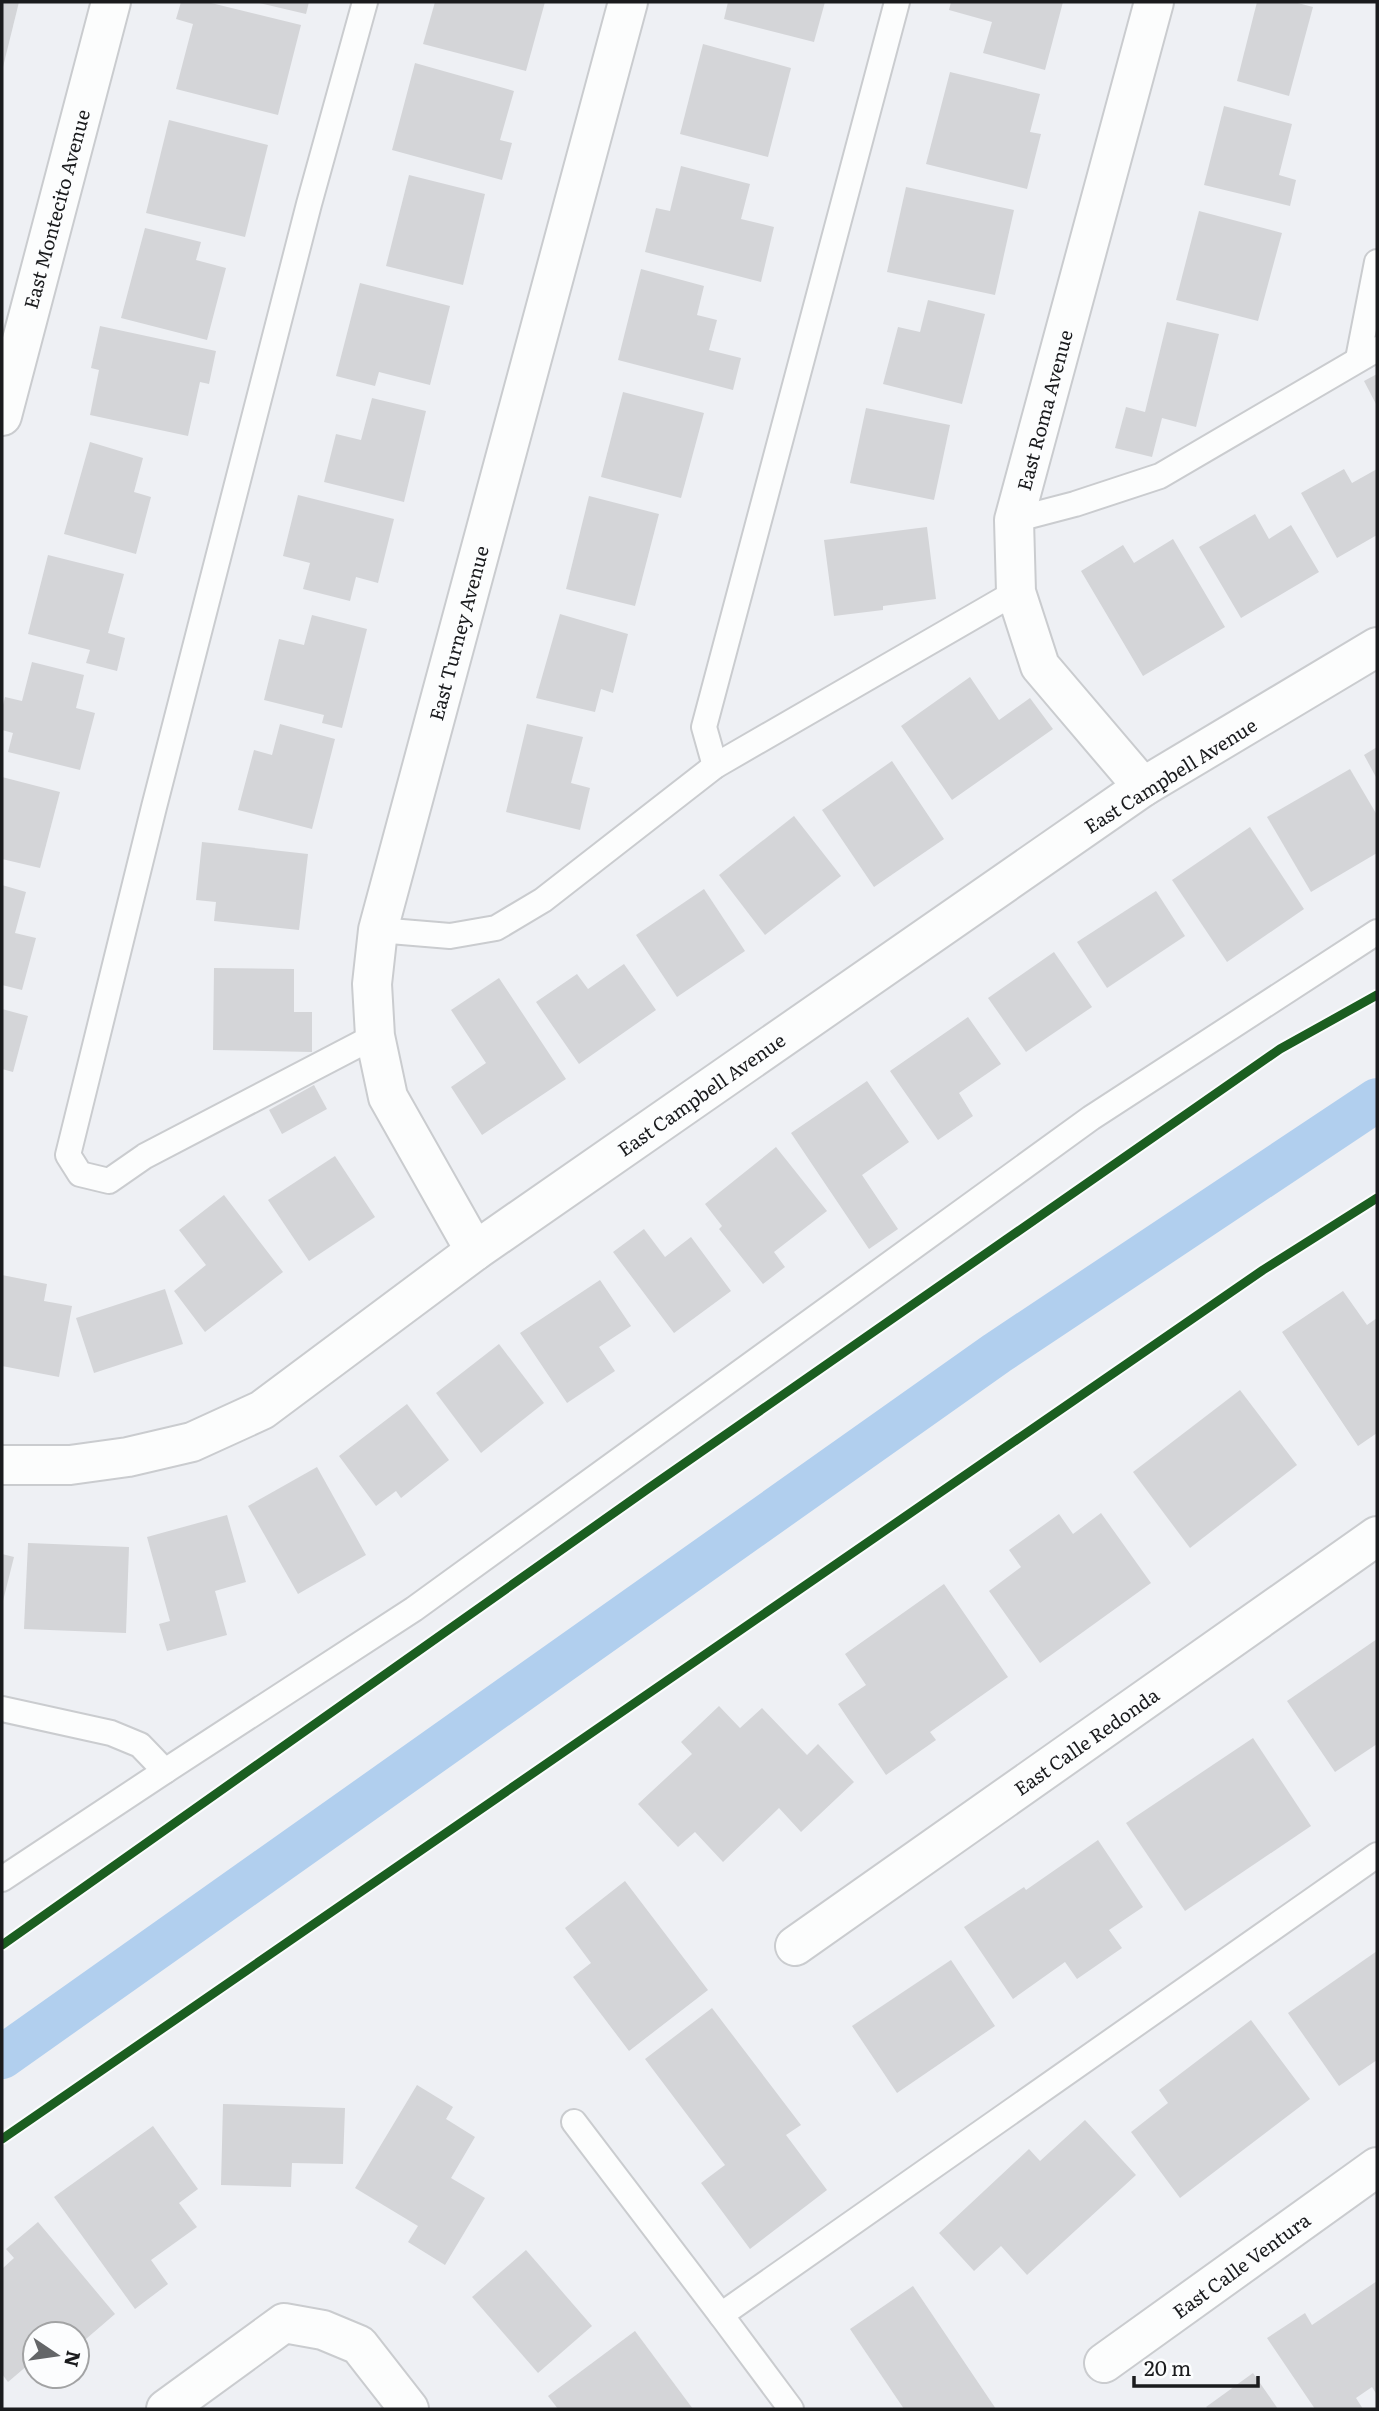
<svg xmlns="http://www.w3.org/2000/svg" width="1379" height="2411" font-family="Literata,serif">
	<style>
		.lines { fill: none; stroke-linecap: round; stroke-linejoin: round }
		.canal { stroke: #b1cfee; stroke-width: 44 }
		.building { fill: #d4d5d8 }
		.service-casing { stroke: #cacccf; stroke-width: 28 }
		.minor-casing { stroke: #cacccf; stroke-width: 42 }
		.service { stroke: #fcfdfd; stroke-width: 24 }
		.minor { stroke: #fcfdfd; stroke-width: 38 }
		.cycleway-casing { stroke: #fcfdfe; stroke-width: 13 }
		.cycleway { stroke: #1b5e20; stroke-width: 9 }
		.labels { text-anchor: middle; dominant-baseline: central; stroke-width: 5; stroke-linejoin: round; paint-order: stroke }
		.street-label { font-size: 19px; fill: #1a1b1d; stroke: #fcfdfe }
	</style>
	<rect width="100%" height="100%" fill="#eef0f4"/>
	<g class="lines">
		<path class="canal" d="M 2,2057 L 997,1353 L 1377,1100"/>
	</g>
	<g class="building">
		<path d="M 2,2 L 19,2 L 3,67 L 2,67 Z"/>
		<path d="M 181,2 L 207,2 L 301,25 L 278,115 L 176,89 L 193,24 L 176,19 Z"/>
		<path d="M 255,2 L 309,2 L 306,14 Z"/>
		<path d="M 435,2 L 545,2 L 526,71 L 423,44 Z"/>
		<path d="M 728,2 L 825,2 L 814,42 L 724,19 Z"/>
		<path d="M 951,2 L 1063,2 L 1045,70 L 983,53 L 992,22 L 949,10 Z"/>
		<path d="M 1257,2 L 1294,2 L 1313,7 L 1289,96 L 1237,81 Z"/>
		<path d="M 703,44 L 791,68 L 768,157 L 680,134 Z"/>
		<path d="M 415,63 L 514,91 L 500,140 L 512,143 L 502,180 L 392,150 Z"/>
		<path d="M 950,72 L 1040,94 L 1030,132 L 1041,134 L 1027,189 L 926,164 Z"/>
		<path d="M 1224,106 L 1292,124 L 1279,175 L 1296,180 L 1290,206 L 1204,185 Z"/>
		<path d="M 169,120 L 268,145 L 245,237 L 146,213 Z"/>
		<path d="M 681,166 L 750,184 L 741,219 L 774,227 L 761,282 L 645,252 L 656,208 L 670,211 Z"/>
		<path d="M 409,175 L 485,194 L 463,285 L 386,266 Z"/>
		<path d="M 906,187 L 1014,210 L 995,295 L 887,272 Z"/>
		<path d="M 1199,211 L 1282,233 L 1258,321 L 1176,300 Z"/>
		<path d="M 145,228 L 201,242 L 196,260 L 226,268 L 207,340 L 121,318 Z"/>
		<path d="M 641,269 L 704,286 L 697,315 L 717,320 L 709,350 L 741,358 L 733,390 L 618,360 Z"/>
		<path d="M 360,283 L 450,306 L 430,385 L 379,372 L 375,386 L 336,376 Z"/>
		<path d="M 928,300 L 985,314 L 962,404 L 883,384 L 898,327 L 920,332 Z"/>
		<path d="M 1167,322 L 1219,334 L 1196,427 L 1162,418 L 1152,457 L 1115,448 L 1126,407 L 1145,412 Z"/>
		<path d="M 100,326 L 216,351 L 209,384 L 200,382 L 188,436 L 90,415 L 99,370 L 91,368 Z"/>
		<path d="M 1377,374 L 1377,406 L 1364,381 Z"/>
		<path d="M 623,392 L 704,413 L 681,498 L 601,477 Z"/>
		<path d="M 372,398 L 426,411 L 404,502 L 324,482 L 336,434 L 361,440 Z"/>
		<path d="M 866,408 L 950,425 L 934,500 L 850,483 Z"/>
		<path d="M 90,442 L 143,458 L 134,492 L 151,497 L 136,554 L 64,534 Z"/>
		<path d="M 1344,469 L 1352,483 L 1377,469 L 1377,535 L 1337,558 L 1301,493 Z"/>
		<path d="M 298,495 L 394,519 L 378,583 L 356,577 L 350,601 L 303,589 L 310,563 L 283,556 Z"/>
		<path d="M 589,496 L 659,514 L 635,606 L 566,589 Z"/>
		<path d="M 1255,514 L 1269,539 L 1291,525 L 1319,572 L 1241,618 L 1199,547 Z"/>
		<path d="M 927,527 L 936,599 L 883,606 L 883,610 L 834,616 L 824,540 Z"/>
		<path d="M 1173,539 L 1225,627 L 1143,676 L 1081,571 L 1123,545 L 1134,563 Z"/>
		<path d="M 48,555 L 124,574 L 108,633 L 125,638 L 117,671 L 86,663 L 90,650 L 28,634 Z"/>
		<path d="M 560,614 L 628,634 L 613,693 L 601,689 L 595,712 L 536,698 Z"/>
		<path d="M 312,615 L 367,629 L 342,728 L 322,723 L 324,715 L 264,700 L 279,639 L 304,645 Z"/>
		<path d="M 32,662 L 84,675 L 76,708 L 95,713 L 80,770 L 8,752 L 13,733 L 2,730 L 2,709 L 5,697 L 22,701 Z"/>
		<path d="M 970,677 L 999,720 L 1030,698 L 1053,729 L 952,800 L 901,726 Z"/>
		<path d="M 280,724 L 335,739 L 312,829 L 238,810 L 254,750 L 272,755 Z"/>
		<path d="M 527,724 L 583,737 L 571,783 L 590,788 L 580,830 L 506,812 Z"/>
		<path d="M 1377,747 L 1377,779 L 1364,755 Z"/>
		<path d="M 892,761 L 944,839 L 874,887 L 822,810 Z"/>
		<path d="M 1350,769 L 1377,815 L 1377,853 L 1311,892 L 1267,817 Z"/>
		<path d="M 2,777 L 60,792 L 40,868 L 2,859 Z"/>
		<path d="M 794,816 L 841,876 L 765,935 L 719,875 Z"/>
		<path d="M 1250,827 L 1304,909 L 1227,962 L 1172,880 Z"/>
		<path d="M 202,842 L 308,854 L 299,930 L 214,921 L 216,902 L 196,900 Z"/>
		<path d="M 2,885 L 26,892 L 15,933 L 36,938 L 22,990 L 2,985 Z"/>
		<path d="M 704,889 L 745,951 L 677,997 L 636,935 Z"/>
		<path d="M 1156,891 L 1185,936 L 1107,988 L 1077,942 Z"/>
		<path d="M 1054,952 L 1092,1007 L 1026,1052 L 988,998 Z"/>
		<path d="M 624,964 L 656,1010 L 579,1064 L 536,1002 L 577,974 L 588,989 Z"/>
		<path d="M 214,968 L 294,969 L 294,1012 L 312,1012 L 312,1052 L 213,1050 Z"/>
		<path d="M 499,978 L 566,1079 L 482,1135 L 451,1087 L 486,1063 L 451,1010 Z"/>
		<path d="M 2,1009 L 28,1016 L 13,1072 L 2,1069 Z"/>
		<path d="M 968,1017 L 1001,1064 L 959,1093 L 973,1116 L 938,1140 L 890,1071 Z"/>
		<path d="M 867,1081 L 909,1142 L 862,1175 L 898,1229 L 869,1249 L 791,1133 Z"/>
		<path d="M 314,1085 L 327,1109 L 282,1134 L 269,1110 Z"/>
		<path d="M 776,1147 L 827,1211 L 774,1252 L 785,1267 L 763,1284 L 719,1229 L 722,1226 L 705,1204 Z"/>
		<path d="M 335,1156 L 375,1217 L 309,1261 L 268,1200 Z"/>
		<path d="M 224,1195 L 283,1272 L 205,1332 L 174,1291 L 206,1265 L 179,1230 Z"/>
		<path d="M 644,1229 L 665,1257 L 691,1237 L 731,1291 L 674,1333 L 613,1252 Z"/>
		<path d="M 2,1275 L 47,1284 L 44,1301 L 72,1306 L 59,1377 L 2,1366 Z"/>
		<path d="M 600,1280 L 631,1326 L 599,1347 L 615,1371 L 567,1403 L 520,1333 Z"/>
		<path d="M 165,1289 L 183,1344 L 94,1373 L 76,1318 Z"/>
		<path d="M 1343,1291 L 1367,1325 L 1377,1318 L 1377,1433 L 1358,1446 L 1282,1332 Z"/>
		<path d="M 499,1344 L 544,1403 L 481,1453 L 436,1393 Z"/>
		<path d="M 1240,1390 L 1297,1465 L 1190,1548 L 1133,1472 Z"/>
		<path d="M 407,1404 L 449,1460 L 401,1498 L 396,1491 L 376,1506 L 339,1456 Z"/>
		<path d="M 317,1467 L 366,1555 L 298,1594 L 248,1506 Z"/>
		<path d="M 1101,1513 L 1151,1583 L 1040,1663 L 989,1591 L 1021,1567 L 1009,1550 L 1059,1514 L 1073,1534 Z"/>
		<path d="M 227,1515 L 246,1582 L 215,1591 L 227,1635 L 167,1651 L 159,1624 L 170,1621 L 147,1537 Z"/>
		<path d="M 28,1543 L 129,1547 L 126,1633 L 24,1629 Z"/>
		<path d="M 2,1554 L 14,1557 L 3,1601 L 2,1601 Z"/>
		<path d="M 944,1584 L 1008,1677 L 930,1732 L 936,1740 L 886,1775 L 838,1704 L 866,1685 L 845,1654 Z"/>
		<path d="M 1377,1639 L 1377,1744 L 1335,1772 L 1287,1701 Z"/>
		<path d="M 719,1706 L 740,1728 L 762,1708 L 807,1755 L 818,1744 L 854,1782 L 801,1832 L 779,1808 L 723,1862 L 695,1832 L 678,1847 L 638,1804 L 692,1754 L 681,1742 Z"/>
		<path d="M 1253,1738 L 1311,1826 L 1185,1911 L 1126,1823 Z"/>
		<path d="M 1098,1840 L 1143,1907 L 1109,1930 L 1122,1948 L 1077,1979 L 1065,1962 L 1013,1999 L 964,1927 L 1024,1887 L 1026,1890 Z"/>
		<path d="M 625,1881 L 708,1990 L 629,2051 L 573,1977 L 591,1963 L 565,1928 Z"/>
		<path d="M 1377,1951 L 1377,2060 L 1339,2086 L 1288,2013 Z"/>
		<path d="M 951,1960 L 995,2026 L 897,2093 L 852,2026 Z"/>
		<path d="M 712,2008 L 801,2125 L 786,2135 L 827,2190 L 750,2249 L 701,2183 L 725,2165 L 645,2059 Z"/>
		<path d="M 1251,2020 L 1310,2099 L 1180,2198 L 1131,2132 L 1168,2103 L 1159,2090 Z"/>
		<path d="M 417,2085 L 453,2107 L 446,2119 L 475,2137 L 451,2178 L 485,2198 L 445,2265 L 408,2242 L 418,2226 L 355,2188 Z"/>
		<path d="M 223,2104 L 345,2108 L 343,2164 L 292,2163 L 291,2187 L 221,2185 Z"/>
		<path d="M 1085,2120 L 1136,2175 L 1027,2275 L 1001,2246 L 974,2271 L 939,2233 L 1029,2149 L 1040,2161 Z"/>
		<path d="M 153,2126 L 198,2189 L 179,2203 L 197,2227 L 151,2260 L 168,2284 L 135,2309 L 54,2197 Z"/>
		<path d="M 38,2222 L 115,2314 L 79,2345 L 77,2334 L 69,2334 L 68,2332 L 65,2334 L 35,2334 L 35,2359 L 8,2382 L 2,2374 L 2,2269 L 14,2258 L 6,2249 Z"/>
		<path d="M 526,2250 L 592,2326 L 538,2373 L 472,2297 Z"/>
		<path d="M 1377,2281 L 1377,2395 L 1372,2387 L 1356,2398 L 1363,2409 L 1315,2409 L 1267,2338 L 1305,2313 L 1312,2325 Z"/>
		<path d="M 913,2286 L 996,2409 L 904,2409 L 850,2329 Z"/>
		<path d="M 635,2331 L 693,2409 L 558,2409 L 548,2396 Z"/>
		<path d="M 1253,2373 L 1278,2409 L 1208,2409 L 1206,2407 Z"/>
	</g>
	<g class="lines">
		<g class="service-casing">
			<g id="service">
				<path d="M 365,2 L 309,204 L 154,807 L 68,1155 L 80,1174 L 109,1181 L 145,1156 L 375,1036"/>
				<path d="M 1358,359 L 1377,262"/>
				<path d="M 1014,520 L 1075,504 L 1160,476 L 1377,349"/>
				<path d="M 715,766 L 704,727 L 897,2"/>
				<path d="M 378,930 L 450,936 L 496,928 L 543,900 L 715,766 L 1016,592"/>
				<path d="M 2,1709 L 111,1733 L 140,1745 L 165,1771 L 2,1879"/>
				<path d="M 165,1771 L 414,1609 L 1091,1118 L 1377,932"/>
				<path d="M 574,2122 L 721,2315 L 1377,1855"/>
				<path d="M 721,2315 L 791,2409"/>
			</g>
		</g>
		<g class="minor-casing">
			<g id="minor">
				<path d="M 2,416 L 111,2"/>
				<path d="M 1143,787 L 1040,666 L 1016,592 L 1014,520 L 1154,2"/>
				<path d="M 475,1251 L 388,1097 L 375,1036 L 372,984 L 378,930 L 628,2"/>
				<path d="M 2,1465 L 70,1465 L 128,1457 L 192,1442 L 262,1410 L 475,1251 L 1143,787 L 1377,647"/>
				<path d="M 795,1946 L 1377,1536"/>
				<path d="M 1104,2363 L 1377,2167"/>
				<path d="M 166,2409 L 284,2323 L 323,2330 L 359,2345 L 409,2409"/>
			</g>
		</g>
		<use href="#service" class="service"/>
		<use href="#minor" class="minor"/>
		<g class="cycleway-casing">
			<g id="cycleway">
				<path d="M 2,1945 L 649,1488 L 1280,1049 L 1377,995"/>
				<path d="M 2,2139 L 1263,1270 L 1377,1198"/>
			</g>
		</g>
		<use href="#cycleway" class="cycleway"/>
	</g>
	<g class="labels">
		<g class="street-label">
			<text transform="translate(56 209) rotate(-75)">East Montecito Avenue</text>
			<text transform="translate(1044 410) rotate(-75)">East Roma Avenue</text>
			<text transform="translate(458 633) rotate(-75)">East Turney Avenue</text>
			<text transform="translate(1170 775) rotate(-32)">East Campbell Avenue</text>
			<text transform="translate(701 1094) rotate(-35)">East Campbell Avenue</text>
			<text transform="translate(1086 1741) rotate(-35)">East Calle Redonda</text>
			<text transform="translate(1241 2265) rotate(-36)">East Calle Ventura</text>
		</g>
	</g>
	<rect width="1379" height="2411" fill="none" stroke="#1a1b1d" stroke-width="7"/>
	<g transform="translate(56 2355) rotate(103)"><circle r="33" fill="#fcfdfe" stroke="#a2a3a4" stroke-width="2"/>
	<path d="M0-5L12 26L0 18L-12 26Z" fill="#646668"/>
	<text y="-10" font-size="19" font-weight="bold" text-anchor="middle" fill="#1a1b1d">N</text>
	</g>
	<path d="M1134 2376v10h124v-10" fill="none" stroke="#1a1b1d" stroke-width="3.5"/>
	<text x="1144" y="2376" font-size="21" fill="#1a1b1d" stroke="#fcfdfe" stroke-width="5" paint-order="stroke">20 m</text>
</svg>
